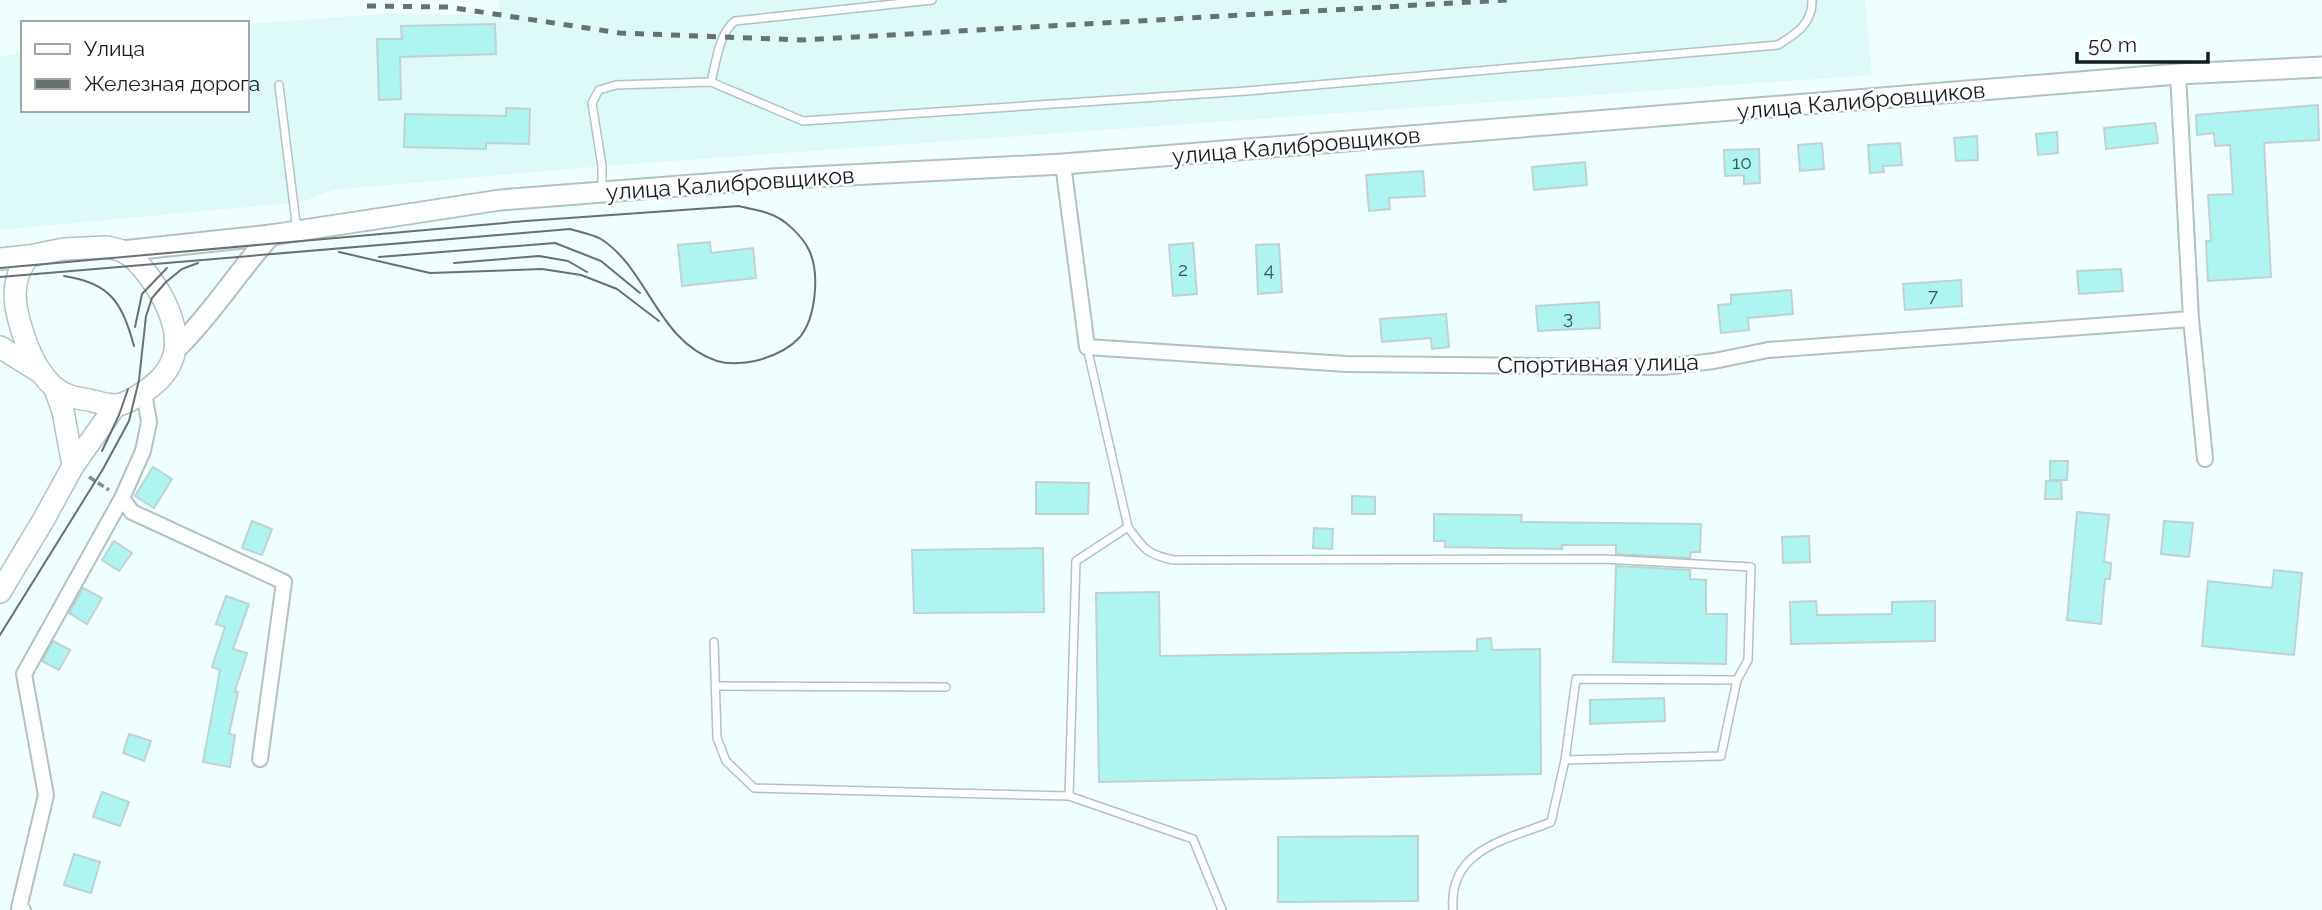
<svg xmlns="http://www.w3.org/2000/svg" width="2322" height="910" font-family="Raleway,sans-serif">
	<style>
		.built { fill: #ddfaf8 }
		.building { fill: #aef5f2; stroke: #bfd2d1; stroke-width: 2 }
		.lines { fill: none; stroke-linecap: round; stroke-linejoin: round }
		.service-casing { stroke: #b0c2c2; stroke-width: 10 }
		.minor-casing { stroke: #b0c2c2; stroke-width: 18 }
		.tertiary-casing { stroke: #b0c2c2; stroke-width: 23 }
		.secondary-casing { stroke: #b0c2c2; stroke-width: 24 }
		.path { stroke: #848f8f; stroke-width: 3.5; stroke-dasharray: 7 3.5; stroke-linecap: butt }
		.service { stroke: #fff; stroke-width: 7 }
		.minor { stroke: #fff; stroke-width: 14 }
		.tertiary { stroke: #fff; stroke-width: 19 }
		.secondary { stroke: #fff; stroke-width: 21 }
		.tram { stroke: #677171; stroke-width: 2 }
		.rail { stroke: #677171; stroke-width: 5; stroke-dasharray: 9 9; stroke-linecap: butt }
		.labels { text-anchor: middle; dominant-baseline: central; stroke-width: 5; stroke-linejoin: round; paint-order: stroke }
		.number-label { font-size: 19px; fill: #3c5352 }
		.street-label { font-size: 23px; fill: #161d1d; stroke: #fff }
	</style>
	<rect width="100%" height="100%" fill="#effefe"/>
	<path class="built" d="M 499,0 L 1865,0 L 1872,75 L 602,166 L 333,190 L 302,202 L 0,230 L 0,56 L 23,53 L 23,110 L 247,110 L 247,24 L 393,13 L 500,16 Z"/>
	<g class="building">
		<path d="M 495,24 L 496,54 L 400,57 L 401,99 L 379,100 L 377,39 L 402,39 L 401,26 Z"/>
		<path d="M 2318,105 L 2319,140 L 2264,143 L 2271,277 L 2208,281 L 2206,241 L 2211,241 L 2208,195 L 2233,194 L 2230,145 L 2215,146 L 2214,133 L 2197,135 L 2196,115 Z"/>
		<path d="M 506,108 L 530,109 L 529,144 L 486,143 L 486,149 L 404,147 L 405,114 L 506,116 Z"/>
		<path d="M 2155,123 L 2158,143 L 2106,149 L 2104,128 Z"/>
		<path d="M 2057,132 L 2058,153 L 2038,155 L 2036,134 Z"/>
		<path d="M 1977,136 L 1978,160 L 1956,161 L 1954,138 Z"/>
		<path d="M 1822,143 L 1824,169 L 1800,171 L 1798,145 Z"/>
		<path d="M 1900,143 L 1902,165 L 1883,166 L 1884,172 L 1870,173 L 1868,145 Z"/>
		<path d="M 1759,149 L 1760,183 L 1744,184 L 1744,175 L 1725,176 L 1724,150 Z"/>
		<path d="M 1585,162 L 1587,185 L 1534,190 L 1532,167 Z"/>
		<path d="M 1423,171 L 1425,196 L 1389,198 L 1390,209 L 1369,211 L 1366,175 Z"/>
		<path d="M 710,242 L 711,253 L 753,248 L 756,278 L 682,286 L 678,245 Z"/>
		<path d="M 1193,243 L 1197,294 L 1173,296 L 1169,245 Z"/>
		<path d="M 1279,244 L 1282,292 L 1258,294 L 1256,245 Z"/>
		<path d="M 2121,269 L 2123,291 L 2079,294 L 2077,271 Z"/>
		<path d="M 1961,280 L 1962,306 L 1905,310 L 1903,284 Z"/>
		<path d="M 1791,290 L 1793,314 L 1748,318 L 1749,330 L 1721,333 L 1718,305 L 1731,304 L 1731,295 Z"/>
		<path d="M 1599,302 L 1600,328 L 1538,331 L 1536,306 Z"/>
		<path d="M 1446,314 L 1449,347 L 1432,349 L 1431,338 L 1382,342 L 1380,319 Z"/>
		<path d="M 2050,461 L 2068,461 L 2067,480 L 2050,480 Z"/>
		<path d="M 153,467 L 172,479 L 154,508 L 135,496 Z"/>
		<path d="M 2046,481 L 2061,481 L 2062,499 L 2045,499 Z"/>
		<path d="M 1036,482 L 1089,483 L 1088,514 L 1036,514 Z"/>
		<path d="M 1352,496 L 1375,497 L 1375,514 L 1352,514 Z"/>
		<path d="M 2077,512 L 2109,515 L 2104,562 L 2111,563 L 2110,579 L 2105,579 L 2101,624 L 2067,620 Z"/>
		<path d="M 1434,514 L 1522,515 L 1521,522 L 1701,524 L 1700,552 L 1691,552 L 1690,558 L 1616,554 L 1616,545 L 1562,545 L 1562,549 L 1445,547 L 1445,541 L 1434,541 Z"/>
		<path d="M 252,521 L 272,529 L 262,555 L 242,548 Z"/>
		<path d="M 2164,521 L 2193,523 L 2189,557 L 2161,554 Z"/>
		<path d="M 1314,528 L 1333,529 L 1332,549 L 1313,548 Z"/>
		<path d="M 1809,536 L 1810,562 L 1783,563 L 1782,537 Z"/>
		<path d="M 114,541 L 132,553 L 119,571 L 102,560 Z"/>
		<path d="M 1043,548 L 1044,612 L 914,613 L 912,550 Z"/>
		<path d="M 1616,566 L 1690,570 L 1690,579 L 1706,580 L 1706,614 L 1727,614 L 1726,664 L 1613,662 Z"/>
		<path d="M 2274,570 L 2302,573 L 2294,655 L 2202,646 L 2208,581 L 2272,588 Z"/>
		<path d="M 83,588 L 102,598 L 87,624 L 69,613 Z"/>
		<path d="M 1159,592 L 1160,656 L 1477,651 L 1477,639 L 1491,638 L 1492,650 L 1540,649 L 1541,774 L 1099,782 L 1096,593 Z"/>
		<path d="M 226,596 L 249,604 L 233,649 L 247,653 L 235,691 L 238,692 L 229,734 L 235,735 L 230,767 L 203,762 L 220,670 L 212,667 L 225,627 L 216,624 Z"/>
		<path d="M 1816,601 L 1817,615 L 1892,614 L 1892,602 L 1935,601 L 1935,641 L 1791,644 L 1790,602 Z"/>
		<path d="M 53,641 L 70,650 L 59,670 L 42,661 Z"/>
		<path d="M 1664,698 L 1665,721 L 1590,724 L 1590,700 Z"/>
		<path d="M 129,734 L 151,741 L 144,761 L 123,753 Z"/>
		<path d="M 102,792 L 129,802 L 120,826 L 93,817 Z"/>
		<path d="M 1418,836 L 1418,901 L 1278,902 L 1278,837 Z"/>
		<path d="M 74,854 L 100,862 L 91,893 L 64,885 Z"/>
	</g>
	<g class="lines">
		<g class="service-casing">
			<g id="service">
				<path d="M 711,82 C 716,63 719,33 735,21 L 932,0"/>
				<path d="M 279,85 L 297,231"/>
				<path d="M 602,191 L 602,166 L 592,103 L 599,90 L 616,85 L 711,82 L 803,121 L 1247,91 L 1778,45 C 1796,34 1813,23 1812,0"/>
				<path d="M 1087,347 L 1128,527 C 1143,548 1147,555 1174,560 L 1604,559 L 1751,567 L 1748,660 L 1737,680 L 1576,679 L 1565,760 L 1551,822 C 1506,840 1448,849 1453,910"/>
				<path d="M 714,642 L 717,738 L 726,761 L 754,788 L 1069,796 L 1076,561 L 1128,527"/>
				<path d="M 716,686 L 946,687"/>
				<path d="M 1565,760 L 1721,756 L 1737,680"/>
				<path d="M 1069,796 L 1193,839 L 1222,910"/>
			</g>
		</g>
		<g class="minor-casing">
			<g id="minor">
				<path d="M 2178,74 L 2191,319 L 2205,459"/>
				<path d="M 1063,164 L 1087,347 L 1346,364 L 1664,367 L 1714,361 L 1768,350 L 2191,319"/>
				<path d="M 122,498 L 132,512 L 284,582 L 260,759"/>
				<path d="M 23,910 L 19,908 L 46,795 L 24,674 L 122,498 L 143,451 L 149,422 L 144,392"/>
			</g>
		</g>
		<g class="tertiary-casing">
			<g id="tertiary">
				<path d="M 122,251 L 271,235 L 500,200 L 771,179 L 1063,164 L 2178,74 L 2322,67"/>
				<path d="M 177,348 C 212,314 238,271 271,235"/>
			</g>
		</g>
		<g class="secondary-casing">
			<g id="secondary">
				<path d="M 106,247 C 111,248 117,249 122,251 C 140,259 161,292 168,309 C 183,345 176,371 144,392 C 136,397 125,405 115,405 C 107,405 97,402 89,400 C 76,398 64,396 54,387 C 37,372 27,348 21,327 C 13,302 11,278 29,256 L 64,249 Z"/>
				<path d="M 0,259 L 29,256"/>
				<path d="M 0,347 L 40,372"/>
				<path d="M 55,389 L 63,411 L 73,466"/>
				<path d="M 0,592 L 44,519 L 73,466 L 116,405"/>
			</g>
		</g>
		<path class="path" d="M 89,477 L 109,490"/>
		<use href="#service" class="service"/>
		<use href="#minor" class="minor"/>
		<use href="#tertiary" class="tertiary"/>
		<use href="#secondary" class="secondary"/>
		<g class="tram">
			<path d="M 339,252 L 430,273 L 542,269 L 581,275 L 617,289 L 659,321"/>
			<path d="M 379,257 L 555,243 L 601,261 L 640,293"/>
			<path d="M 454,263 L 539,256 L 568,261 L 587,272"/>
			<path d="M 0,268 L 526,221 L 739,206 C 749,209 761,210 770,214 C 785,219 802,236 809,250 C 820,273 816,317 800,337 C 790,348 773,356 759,360 C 746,363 730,365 717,361 C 657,341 649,270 601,239 C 592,234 580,232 570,229 L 0,277"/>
			<path d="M 64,276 C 111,283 122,303 134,346"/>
			<path d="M 135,327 L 142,294 L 167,268"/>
			<path d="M 102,451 L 119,415 L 128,389"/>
			<path d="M 0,635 L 103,469 L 129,421 L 139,380 L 146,316 L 152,298 L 166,282 L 182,269 L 198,263"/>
		</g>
		<path class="rail" d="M 367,6 L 448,7 L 620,33 L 802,40 L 1507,0"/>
	</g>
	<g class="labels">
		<g class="number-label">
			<text x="1742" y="162">10</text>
			<text x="1183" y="269">2</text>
			<text x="1269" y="269">4</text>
			<text x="1933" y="295">7</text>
			<text x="1568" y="317">3</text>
		</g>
		<g class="street-label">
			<text transform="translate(1861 100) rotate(-5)">улица Калибровщиков</text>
			<text transform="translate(1296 145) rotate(-5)">улица Калибровщиков</text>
			<text transform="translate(730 183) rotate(-4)">улица Калибровщиков</text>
			<text transform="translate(1598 363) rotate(-1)">Спортивная улица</text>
		</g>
	</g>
	<rect x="21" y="21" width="228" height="91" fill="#ffffff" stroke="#a2a5a5" stroke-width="2"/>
	<rect x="35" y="44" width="35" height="10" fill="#ffffff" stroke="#a2a5a5" stroke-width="2"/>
	<text x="84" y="56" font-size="21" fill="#161d1d">Улица</text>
	<rect x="35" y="79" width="35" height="10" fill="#677171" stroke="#a2a5a5" stroke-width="2"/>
	<text x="84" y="91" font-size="21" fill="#161d1d">Железная дорога</text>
	<path d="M2077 52v10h131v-10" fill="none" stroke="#161d1d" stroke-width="3.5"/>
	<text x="2088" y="52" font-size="21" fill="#161d1d" stroke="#ffffff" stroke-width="5" paint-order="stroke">50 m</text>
</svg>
